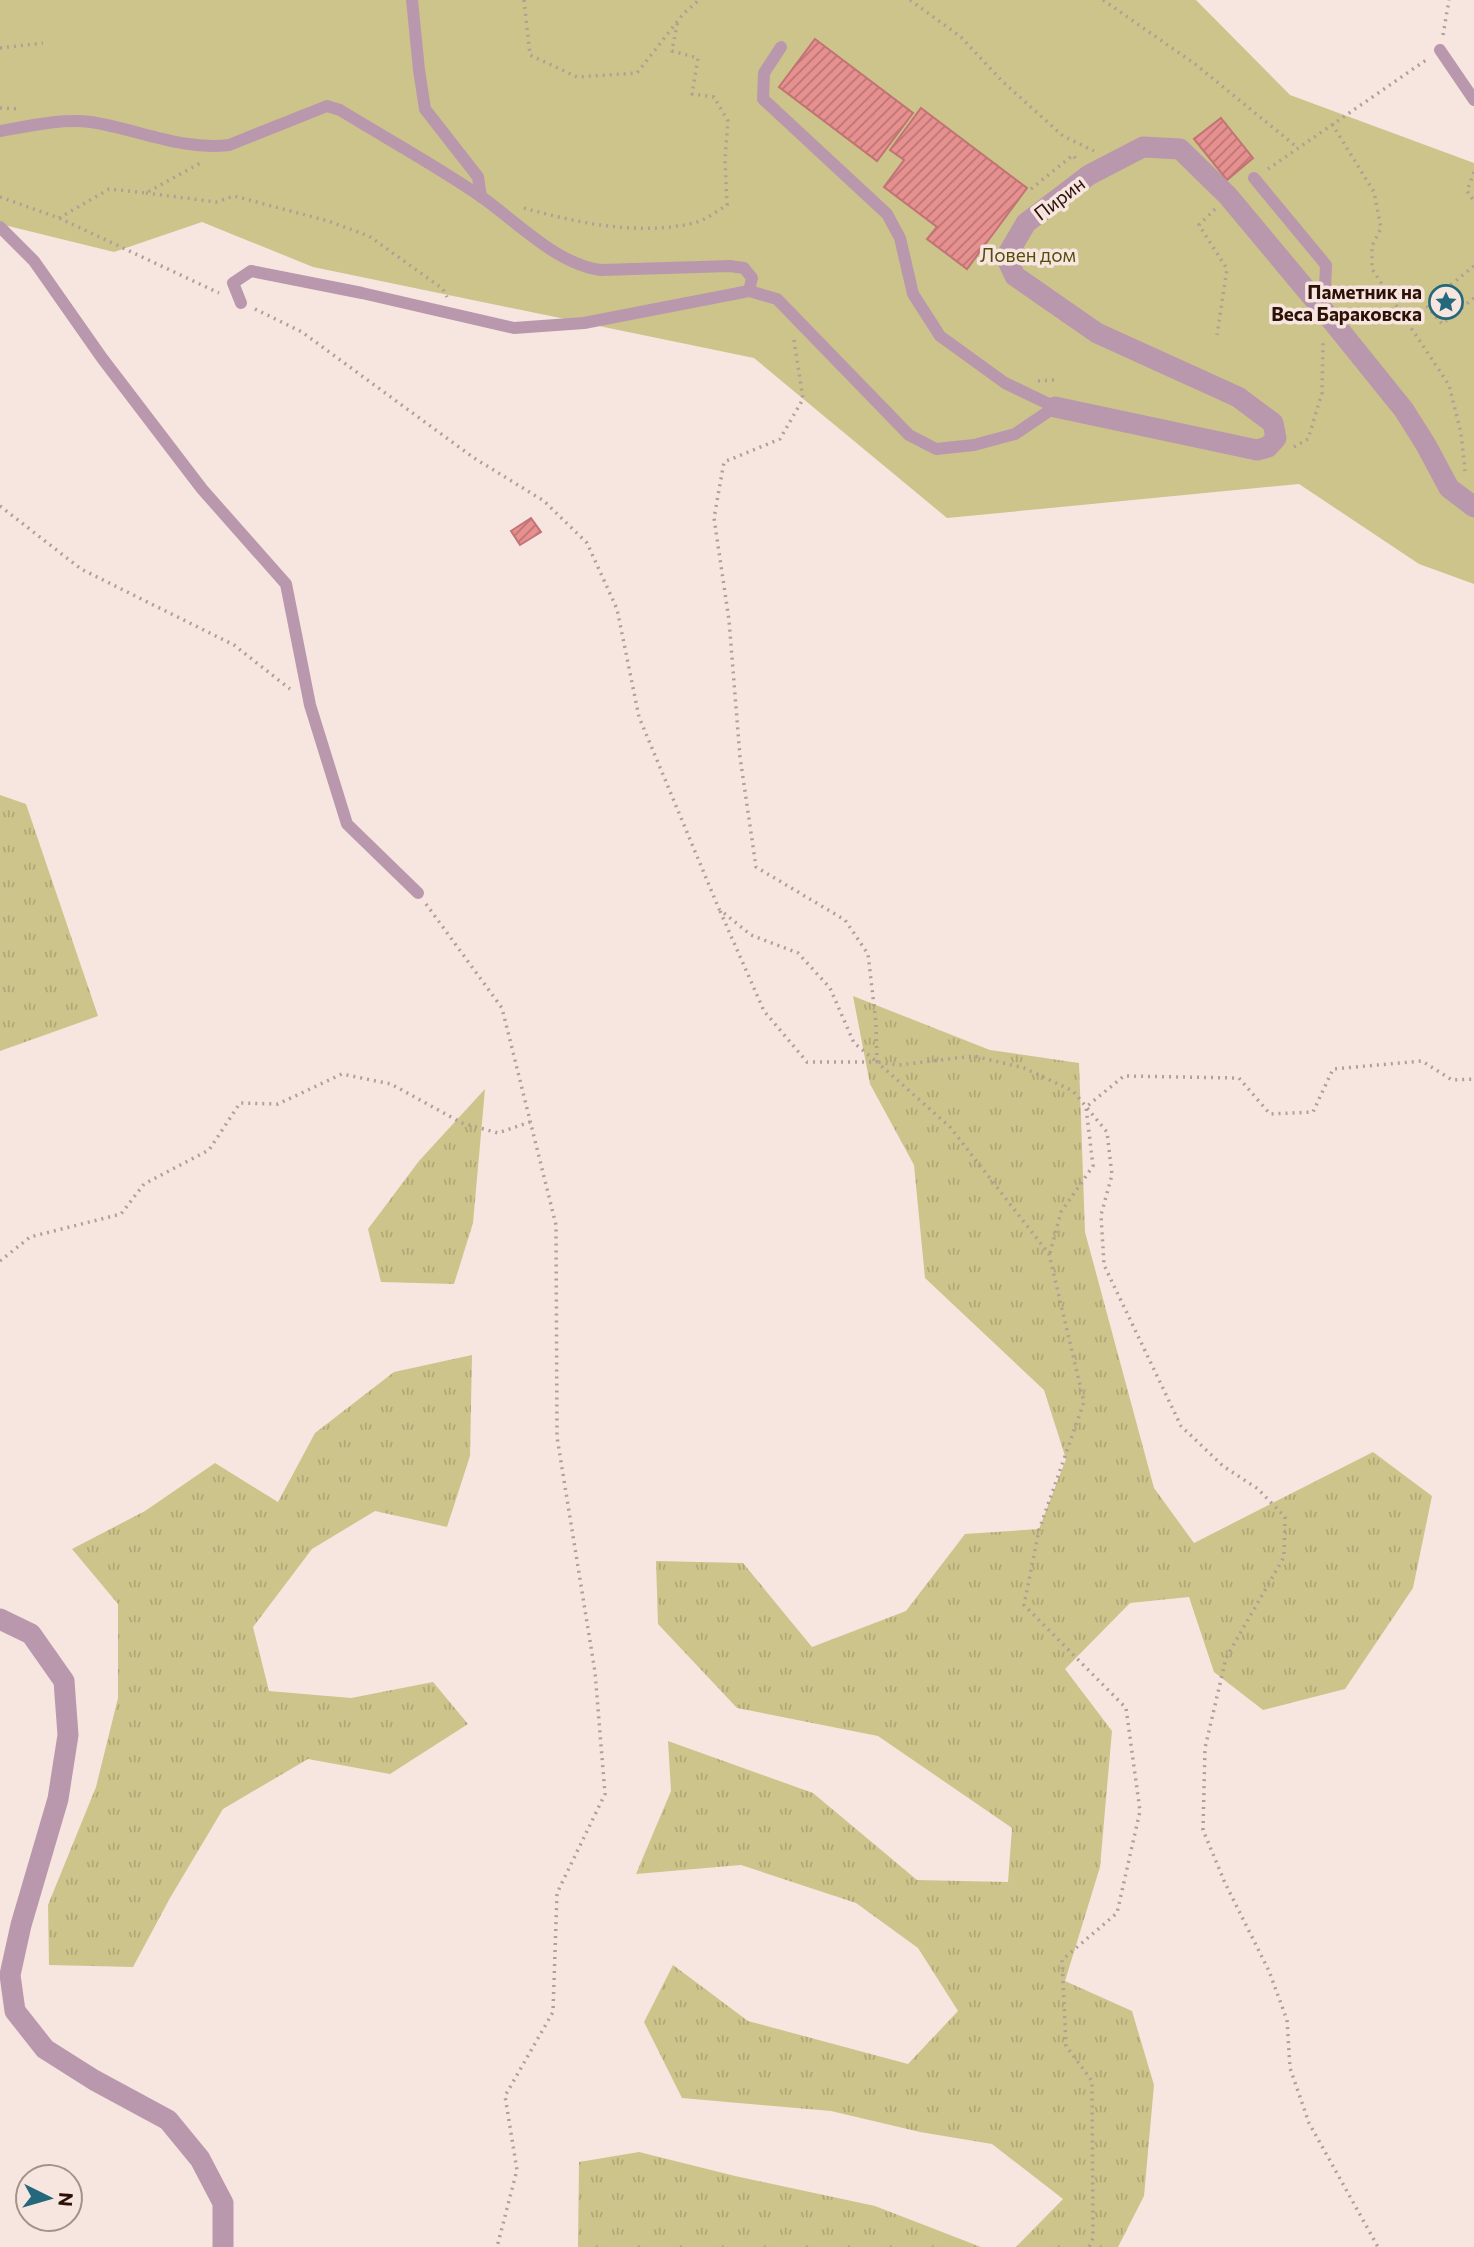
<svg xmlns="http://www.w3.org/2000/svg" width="1474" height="2247" font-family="Commissioner,sans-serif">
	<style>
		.grass { fill: url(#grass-tufts) }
		.green { fill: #cdc48b }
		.building { fill: url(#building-hatch); stroke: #c27374; stroke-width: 2 }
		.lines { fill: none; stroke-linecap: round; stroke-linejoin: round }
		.path { stroke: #b29e96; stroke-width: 3.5; stroke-dasharray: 2 5; stroke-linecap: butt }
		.service { stroke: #b998ad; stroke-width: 12 }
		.minor { stroke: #b998ad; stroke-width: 21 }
		.labels { text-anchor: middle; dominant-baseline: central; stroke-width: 7; stroke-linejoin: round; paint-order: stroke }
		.street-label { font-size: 19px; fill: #2d1107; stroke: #f7e6e0 }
		.park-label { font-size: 19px; fill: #574d0b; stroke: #f7e6e0 }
		.poi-label { font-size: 19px; font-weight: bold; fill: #2d1107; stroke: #f7e6e0; text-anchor: end }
	</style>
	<defs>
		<pattern id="grass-tufts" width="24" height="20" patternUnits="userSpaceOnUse" patternTransform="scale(1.75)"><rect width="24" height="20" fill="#cdc48b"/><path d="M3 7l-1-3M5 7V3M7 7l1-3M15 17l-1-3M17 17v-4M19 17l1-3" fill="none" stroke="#b0a776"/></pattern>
		<pattern id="building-hatch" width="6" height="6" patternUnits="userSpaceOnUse" patternTransform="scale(1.75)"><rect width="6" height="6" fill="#e79090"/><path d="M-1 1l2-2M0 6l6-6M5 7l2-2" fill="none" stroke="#bc7474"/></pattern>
	</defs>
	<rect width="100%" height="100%" fill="#f7e6e0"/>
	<g class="grass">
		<path d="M 0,795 L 26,804 L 98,1016 L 0,1051 Z"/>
		<path d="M 853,996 L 990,1050 L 1079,1063 L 1085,1232 L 1154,1488 L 1194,1543 L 1373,1452 L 1432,1496 L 1413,1588 L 1345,1689 L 1263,1710 L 1214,1672 L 1189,1597 L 1130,1603 L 1065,1669 L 1112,1731 L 1100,1867 L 1065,1981 L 1132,2011 L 1154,2085 L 1144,2196 L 1118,2247 L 1016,2247 L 1063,2199 L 992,2144 L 920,2132 L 831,2111 L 682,2098 L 644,2022 L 673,1965 L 748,2021 L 908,2064 L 958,2011 L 918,1948 L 856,1903 L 741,1865 L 636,1874 L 671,1791 L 668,1741 L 813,1793 L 917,1880 L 1008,1882 L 1012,1828 L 878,1736 L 737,1708 L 658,1624 L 656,1561 L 743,1563 L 812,1647 L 906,1611 L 965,1534 L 1039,1529 L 1066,1459 L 1044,1390 L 925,1278 L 914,1165 L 870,1084 Z"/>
		<path d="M 485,1089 L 473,1223 L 454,1284 L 381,1282 L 368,1229 L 419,1161 Z"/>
		<path d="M 472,1355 L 470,1456 L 447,1527 L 375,1511 L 312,1549 L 253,1627 L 269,1691 L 351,1698 L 433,1682 L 468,1724 L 390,1774 L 308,1759 L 223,1809 L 170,1898 L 133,1967 L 49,1965 L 48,1905 L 96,1787 L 118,1698 L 118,1604 L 72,1549 L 145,1511 L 215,1463 L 278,1502 L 315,1433 L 394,1372 Z"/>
		<path d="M 639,2152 L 735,2176 L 875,2206 L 981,2247 L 578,2247 L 579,2162 Z"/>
	</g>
	<path class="green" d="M 0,0 L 1196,0 L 1290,95 L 1474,163 L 1474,584 L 1419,564 L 1299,484 L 947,518 L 754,358 L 313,267 L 202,222 L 114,252 L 0,224 Z"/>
	<g class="building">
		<path d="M 815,39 L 913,113 L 877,161 L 779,87 Z"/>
		<path d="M 921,108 L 1027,188 L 967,269 L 927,239 L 937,227 L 884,187 L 904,160 L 890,150 Z"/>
		<path d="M 1221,118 L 1253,158 L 1227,180 L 1194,139 Z"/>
		<path d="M 531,518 L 541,532 L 520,545 L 511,531 Z"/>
	</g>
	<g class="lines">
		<g class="path">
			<path d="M 524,0 L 530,55 L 577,77 L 637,73 L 683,14 L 699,0"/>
			<path d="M 910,0 L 961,37 L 1002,81 L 1063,136 L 1094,151"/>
			<path d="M 1103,0 L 1195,64 L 1298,148"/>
			<path d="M 1443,35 L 1449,0"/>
			<path d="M 0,48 L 43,43"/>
			<path d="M 0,108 L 20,109"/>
			<path d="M 1332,124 L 1374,192 L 1381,228 L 1372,246 L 1372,269 L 1449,385 L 1461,433 L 1465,471"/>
			<path d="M 1268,169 L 1429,58"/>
			<path d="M 1474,172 L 1467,191 L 1474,201"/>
			<path d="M 1031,189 L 1073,155 L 1076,159"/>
			<path d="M 146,193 L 216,202 L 234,196 L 328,221 L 369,236 L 443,289 L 447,297"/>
			<path d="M 0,197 L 59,218 L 219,293"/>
			<path d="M 524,208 C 578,223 638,236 694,223 C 706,220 717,211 727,205 L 725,159 L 728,121 L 714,97 L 692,94 L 698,58 L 672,51 L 678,20"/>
			<path d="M 1215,209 L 1199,225 L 1227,269 L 1217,335"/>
			<path d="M 59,218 L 109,189 L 146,193 L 202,162"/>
			<path d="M 1474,266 L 1426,305 L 1442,324 L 1474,298"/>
			<path d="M 255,309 L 302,332 L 474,458 L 544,501 L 587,543 L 617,609 L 639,717 L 719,909 L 751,935 L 798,953 L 830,988 L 854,1043 L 877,1062 L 899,1065 L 974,1056 L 1024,1068 L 1073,1091 L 1107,1132 L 1112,1175 L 1101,1215 L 1104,1265 L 1181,1426 L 1223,1466 L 1258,1489 L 1285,1517 L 1284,1557 L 1226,1658 L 1205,1748 L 1203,1830 L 1225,1883 L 1269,1971 L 1287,2020 L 1290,2068 L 1309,2123 L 1378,2247"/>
			<path d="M 794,340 L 803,399 L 780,439 L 724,462 L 714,518 L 729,620 L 740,757 L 756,867 L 845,920 L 868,954 L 876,1023 L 877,1062"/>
			<path d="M 1038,381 L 1054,380"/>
			<path d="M 1294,447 L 1308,439 L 1322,393 L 1323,342"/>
			<path d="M 0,506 L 81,569 L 234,645 L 290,689"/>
			<path d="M 426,904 L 502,1008 L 556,1225 L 557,1437 L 595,1672 L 605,1794 L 557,1893 L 553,2012 L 505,2096 L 517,2170 L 497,2247"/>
			<path d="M 720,911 L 764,1011 L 807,1062 L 877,1062 L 950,1127 L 1049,1254 L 1084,1402 L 1039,1530 L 1024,1605 L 1126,1708 L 1140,1811 L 1117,1913 L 1062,1960 L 1066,2046 L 1092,2081 L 1093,2238 L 1089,2247"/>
			<path d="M 1050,1253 L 1061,1212 L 1093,1166 L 1086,1107 L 1124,1076 L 1239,1078 L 1270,1114 L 1313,1112 L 1333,1069 L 1422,1061 L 1452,1080 L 1474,1079"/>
			<path d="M 0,1261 L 30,1237 L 121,1214 L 144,1184 L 209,1150 L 240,1103 L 278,1104 L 342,1074 L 391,1084 L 462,1123 L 498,1133 L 530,1122"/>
		</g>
		<g class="service">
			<path d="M 412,0 L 419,70 L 425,109 L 478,177 L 481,197"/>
			<path d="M 781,47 L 764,73 L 763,99 L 887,214 L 900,238 L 913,294 L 940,336 L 1005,383 L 1055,407"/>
			<path d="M 1440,50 L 1474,100"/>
			<path d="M 0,131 C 29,126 62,118 91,122 C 137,129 183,151 229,145 L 327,106 L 340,110 C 387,139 437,166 483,198 C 518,223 558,265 601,270 L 730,266 L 744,268 L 752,278 L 749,291"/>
			<path d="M 1254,178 L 1326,265 L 1324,311"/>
			<path d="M 0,227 L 34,261 L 102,358 L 202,489 L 286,584 L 310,705 L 347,824 L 418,893"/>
			<path d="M 241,303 L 233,283 L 251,271 L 362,293 L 514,328 L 584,323 L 749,291 L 777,299 L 909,435 L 936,449 L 974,445 L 1015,434 L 1055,407"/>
		</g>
		<g class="minor">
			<path d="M 1055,407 L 1257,450 L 1268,447 L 1276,438 L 1273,423 L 1238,397 L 1097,333 L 1015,276 L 1006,257 L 1026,223 L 1089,175 L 1143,147 L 1180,149 L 1228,196 L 1329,317 L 1404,410 L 1426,445 L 1449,488 L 1474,507"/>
			<path d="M 0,1619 L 31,1634 L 64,1681 L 68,1735 L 58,1799 L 21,1925 L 10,1975 L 15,2011 L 45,2049 L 94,2080 L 168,2120 L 200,2159 L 223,2203 L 223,2247"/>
		</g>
	</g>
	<defs>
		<g id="sight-ring" transform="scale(1.75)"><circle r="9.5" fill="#f7e6e0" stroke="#26687b" stroke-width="1.5"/><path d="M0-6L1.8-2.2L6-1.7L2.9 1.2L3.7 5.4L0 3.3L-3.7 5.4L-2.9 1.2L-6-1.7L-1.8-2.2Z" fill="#26687b"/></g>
	</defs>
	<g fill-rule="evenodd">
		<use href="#sight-ring" x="1446" y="302"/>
	</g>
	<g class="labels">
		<g class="street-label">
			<text transform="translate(1059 198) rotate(-37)">Пирин</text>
		</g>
		<g class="park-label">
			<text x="1028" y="254">Ловен дом</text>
		</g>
		<g class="poi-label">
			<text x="1422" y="291">Паметник на<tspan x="1422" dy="22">Веса Бараковска</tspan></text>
		</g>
	</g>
	<g transform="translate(49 2198) rotate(95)"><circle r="33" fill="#f7e6e0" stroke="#a69189" stroke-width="2"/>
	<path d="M0-5L12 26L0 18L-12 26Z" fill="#26687b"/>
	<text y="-10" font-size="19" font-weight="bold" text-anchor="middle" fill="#2d1107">N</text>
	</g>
</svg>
